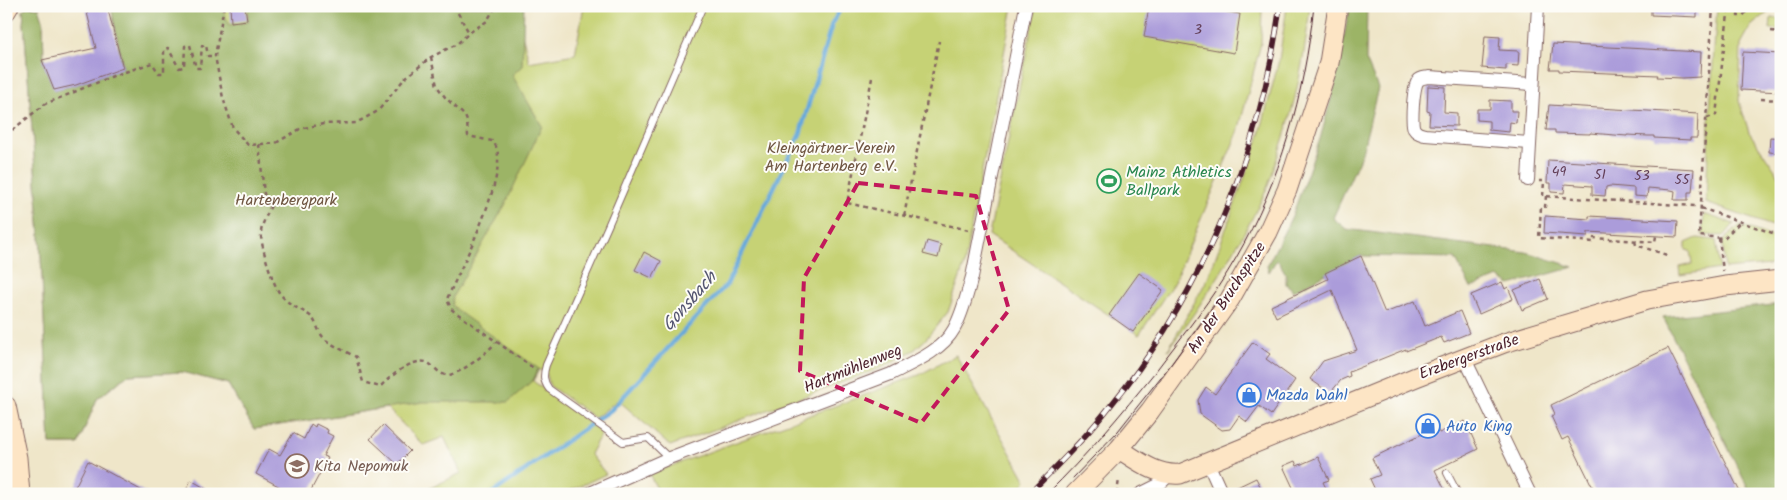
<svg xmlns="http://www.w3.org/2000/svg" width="1787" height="500" font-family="Kalam,sans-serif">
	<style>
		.green { fill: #c6d274; stroke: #887850 }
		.forest { fill: #9cb466; stroke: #736a48 }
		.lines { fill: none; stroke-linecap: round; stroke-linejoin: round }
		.stream { stroke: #66a9db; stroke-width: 4.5 }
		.building { fill: #ab9cda }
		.service-casing { stroke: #846562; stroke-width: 8 }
		.minor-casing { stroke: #846562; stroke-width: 14 }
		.secondary-casing { stroke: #846562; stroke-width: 21 }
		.path { stroke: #846562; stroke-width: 2.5; stroke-dasharray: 4 4; stroke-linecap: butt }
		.service { stroke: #fff; stroke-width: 6 }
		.minor { stroke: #fff; stroke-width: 12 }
		.secondary { stroke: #fde5c5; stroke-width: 19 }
		.tram { stroke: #4a1f2b; stroke-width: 1 }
		.rail-casing { stroke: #4a1f2b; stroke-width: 5.5 }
		.rail { stroke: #fdfcf7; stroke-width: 4; stroke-dasharray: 11; stroke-linecap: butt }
		.marked { fill: none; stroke: #c2185b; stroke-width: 4; stroke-dasharray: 10 6; stroke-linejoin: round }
		.labels { text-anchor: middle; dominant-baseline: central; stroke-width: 4; stroke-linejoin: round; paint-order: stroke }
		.number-label { font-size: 14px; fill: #623e57 }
		.park-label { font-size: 16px; fill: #6f5541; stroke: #fdfcf7 }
		.leisure-label { font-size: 16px; fill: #27864d; stroke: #fdfcf7; text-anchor: start }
		.street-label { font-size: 16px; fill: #4a1f2b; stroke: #fdfcf7 }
		.shop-label { font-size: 16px; fill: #366cbe; stroke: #fdfcf7; text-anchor: start }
		.education-label { font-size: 16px; fill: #785e54; stroke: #fdfcf7; text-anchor: start }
		.water-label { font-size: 18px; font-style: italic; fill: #555671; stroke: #fdfcf7 }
	</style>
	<rect width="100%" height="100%" fill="#fdfcf7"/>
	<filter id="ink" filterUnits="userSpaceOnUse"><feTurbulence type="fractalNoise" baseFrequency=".02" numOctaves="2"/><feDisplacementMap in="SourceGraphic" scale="10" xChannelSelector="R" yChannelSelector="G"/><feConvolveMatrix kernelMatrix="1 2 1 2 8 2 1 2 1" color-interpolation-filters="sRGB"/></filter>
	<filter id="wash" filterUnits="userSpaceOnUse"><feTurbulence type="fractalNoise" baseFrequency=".0096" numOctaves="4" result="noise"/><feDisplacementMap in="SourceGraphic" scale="20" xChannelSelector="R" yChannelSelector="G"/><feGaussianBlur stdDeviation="1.12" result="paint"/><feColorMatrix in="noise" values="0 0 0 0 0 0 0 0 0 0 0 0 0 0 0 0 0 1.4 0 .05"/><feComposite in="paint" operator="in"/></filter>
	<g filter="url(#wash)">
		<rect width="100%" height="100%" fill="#efe6c9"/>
		<g class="green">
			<path d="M 28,6 L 39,8 L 43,20 L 44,64 L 54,90 L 76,85 L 123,68 L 111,6 L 519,6 L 520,25 L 529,62 L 575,54 L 584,6 L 1013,6 L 964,266 L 948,312 L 925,340 L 914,350 L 881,368 L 670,446 L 618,400 L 595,418 L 550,386 L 547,375 L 539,369 L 533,381 L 602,432 L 590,454 L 606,474 L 563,494 L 418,494 L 461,473 L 444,437 L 423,445 L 387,408 L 254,429 L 228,384 L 182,372 L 128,375 L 97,399 L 78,444 L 50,444 L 40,235 L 23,10 Z"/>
			<path d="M 1036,6 L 1262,6 L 1261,43 L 1238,132 L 1174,282 L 1139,335 L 989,235 Z"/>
			<path d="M 1287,6 L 1310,6 C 1305,57 1295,107 1278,155 C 1274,168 1270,182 1264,195 C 1237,250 1204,301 1168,350 L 1208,278 L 1259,138 L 1279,60 Z"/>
			<path d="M 1717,6 L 1776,6 L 1751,26 L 1741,44 L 1739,101 L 1749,132 L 1781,179 L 1781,229 L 1706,203 L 1709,124 Z"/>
			<path d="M 1771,18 L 1781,19 L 1781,29 L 1770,29 Z"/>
			<path d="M 1704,214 L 1734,224 L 1724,236 L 1702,235 Z"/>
			<path d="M 1740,225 L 1781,240 L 1781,264 L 1725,269 L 1722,240 L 1725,239 Z"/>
			<path d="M 1697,238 L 1716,240 L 1720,269 L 1680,275 L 1679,267 L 1692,264 L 1690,251 L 1686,250 L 1686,243 Z"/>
			<path d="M 956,355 L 1026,481 L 1013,494 L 660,494 L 649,474 L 919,375 Z"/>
		</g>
		<g class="forest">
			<path d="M 28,6 L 39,8 L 43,20 L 44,64 L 54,90 L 76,85 L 123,68 L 111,6 L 220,6 L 230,25 L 248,22 L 248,6 L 524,6 L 522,66 L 512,75 L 542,126 L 505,205 L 453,296 L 452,304 L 456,310 L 539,369 L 533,380 L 508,402 L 423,402 L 254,429 L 228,384 L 182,372 L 128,375 L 97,399 L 78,444 L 50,444 L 40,235 L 23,10 Z"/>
			<path d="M 1350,6 L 1367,6 L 1366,60 L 1378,88 L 1362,153 L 1333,218 L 1346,229 L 1526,252 L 1574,267 L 1510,285 L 1498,277 L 1471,288 L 1455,258 L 1361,256 L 1293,291 L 1290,287 L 1286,284 L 1286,274 L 1277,259 L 1269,272 L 1267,266 L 1292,216 L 1320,139 L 1334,88 Z"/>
			<path d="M 1781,304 L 1781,494 L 1751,494 L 1663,317 Z"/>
		</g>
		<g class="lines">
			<path class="stream" d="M 491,494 L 611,410 L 727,284 L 800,134 L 832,24 L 842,6"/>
		</g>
		<g id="blocks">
			<g class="building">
				<path d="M 95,6 L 107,6 L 123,68 L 76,85 L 54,90 L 42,60 L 96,48 L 86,9 Z"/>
				<path d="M 230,6 L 245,6 L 247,20 L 231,22 Z"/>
				<path d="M 1149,6 L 1192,6 L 1240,14 L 1234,53 L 1144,37 Z"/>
				<path d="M 1651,6 L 1697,6 L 1697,17 L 1651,15 Z"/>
				<path d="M 1485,36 L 1500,37 L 1499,50 L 1519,51 L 1518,66 L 1506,65 L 1506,70 L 1482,68 Z"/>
				<path d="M 1553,44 L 1701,52 L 1700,77 L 1682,78 L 1657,77 L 1658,75 L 1559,71 L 1559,69 L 1550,69 Z"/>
				<path d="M 1743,52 L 1781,54 L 1781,92 L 1741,90 Z"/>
				<path d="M 1428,86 L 1445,87 L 1444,112 L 1457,113 L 1457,126 L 1429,125 L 1430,112 L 1427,111 Z"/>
				<path d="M 1490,100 L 1511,101 L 1511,111 L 1517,111 L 1516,123 L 1510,122 L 1509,132 L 1489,130 L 1489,121 L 1477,120 L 1477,109 L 1490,109 Z"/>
				<path d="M 1549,105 L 1698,114 L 1697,138 L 1690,138 L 1690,140 L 1654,138 L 1654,136 L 1648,136 L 1627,135 L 1627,136 L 1590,133 L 1590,134 L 1555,133 L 1555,130 L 1546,130 Z"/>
				<path d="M 1770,137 L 1781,138 L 1781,153 L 1769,152 Z"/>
				<path d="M 1548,160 L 1694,169 L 1692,192 L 1688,192 L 1688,200 L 1674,200 L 1675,191 L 1671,190 L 1648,188 L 1647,197 L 1634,196 L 1634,188 L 1610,186 L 1606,187 L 1605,196 L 1592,195 L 1592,186 L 1565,184 L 1564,193 L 1551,192 L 1551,183 L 1547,183 Z"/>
				<path d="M 1545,216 L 1589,219 L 1589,216 L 1678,221 L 1677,237 L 1588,232 L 1588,236 L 1544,233 Z"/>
				<path d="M 927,241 L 941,245 L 938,258 L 923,254 Z"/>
				<path d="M 644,252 L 661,261 L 652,278 L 635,270 Z"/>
				<path d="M 1361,256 L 1385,313 L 1415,301 L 1425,326 L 1460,311 L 1469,333 L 1444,343 L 1441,337 L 1406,351 L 1406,349 L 1349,372 L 1350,376 L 1341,380 L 1330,393 L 1310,379 L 1323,361 L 1357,350 L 1332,290 L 1276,317 L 1271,306 L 1328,279 L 1325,273 Z"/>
				<path d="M 1139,273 L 1163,290 L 1133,332 L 1109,315 Z"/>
				<path d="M 1540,279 L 1548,299 L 1522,310 L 1514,290 Z"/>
				<path d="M 1502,282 L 1505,289 L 1508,287 L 1513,299 L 1479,314 L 1471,295 Z"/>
				<path d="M 1253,342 L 1270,354 L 1266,359 L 1295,380 L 1271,415 L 1259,406 L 1247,422 L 1239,416 L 1230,429 L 1222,430 L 1200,414 L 1198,400 L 1206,387 L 1215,394 Z"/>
				<path d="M 1668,348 L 1741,494 L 1596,494 L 1568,437 L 1562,440 L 1551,416 L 1555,414 L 1551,405 Z"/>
				<path d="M 1433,421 L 1439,433 L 1465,421 L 1478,449 L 1435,470 L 1447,494 L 1377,494 L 1370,479 L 1380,475 L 1372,458 L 1424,433 L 1421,427 Z"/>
				<path d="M 311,424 L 315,427 L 316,424 L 328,430 L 327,433 L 333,436 L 323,456 L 328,458 L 309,494 L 282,494 L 284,489 L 256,474 L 269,449 L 280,455 L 293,433 L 304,439 Z"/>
				<path d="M 383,425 L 410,451 L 397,464 L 370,439 Z"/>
				<path d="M 1318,457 L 1329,480 L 1323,482 L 1329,494 L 1296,494 L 1283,466 L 1295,461 L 1297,466 Z"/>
				<path d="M 88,461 L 148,494 L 83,494 L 74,489 Z"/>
				<path d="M 1256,478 L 1264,494 L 1230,494 L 1229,491 Z"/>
				<path d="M 191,480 L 215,494 L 184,494 Z"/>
			</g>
		</g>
	</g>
	<g filter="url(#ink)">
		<use href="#blocks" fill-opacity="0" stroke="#846562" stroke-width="1"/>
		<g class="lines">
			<g class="service-casing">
				<g id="service">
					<path d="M 669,458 L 648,438 L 623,442 L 549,389 C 543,381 543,375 546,365 L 608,226 L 703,6"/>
					<path d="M 1447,473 L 1458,494"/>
				</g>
			</g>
			<g class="minor-casing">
				<g id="minor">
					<path d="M 1529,143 L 1425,135 C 1421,134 1417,134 1414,129 C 1411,123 1413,86 1418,81 C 1421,77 1425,78 1429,77 L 1533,84"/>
					<path d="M 1528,180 L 1538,6"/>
					<path d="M 1464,357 L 1530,494"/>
					<path d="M 1208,463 L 1222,494"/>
					<path d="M 588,494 L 669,458 L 891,374 C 912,363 942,351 954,329 C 963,313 967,294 972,277 L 1026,6"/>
					<path d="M 1140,494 L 1160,484 L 1169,475"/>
				</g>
			</g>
			<g class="secondary-casing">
				<g id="secondary">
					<path d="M 6,11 L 9,6"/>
					<path d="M 6,406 L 17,458 L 20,494"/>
					<path d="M 1119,449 C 1138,461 1157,476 1180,474 L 1416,377 L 1504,343 L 1647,300 L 1725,286 L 1781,280"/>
					<path d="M 1075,494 L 1119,449 L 1150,411 L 1230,299 L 1268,232 L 1287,190 L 1329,63 L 1338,6"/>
				</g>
			</g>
			<g class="path">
				<path d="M 224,6 L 215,56 L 223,98 L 233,128 L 248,145 L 276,143 L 300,129 L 323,124 L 356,123 L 378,111 L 405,78 L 431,57 L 457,44 L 469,33 L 487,21 L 496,6"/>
				<path d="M 454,6 L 469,33"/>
				<path d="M 1713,6 L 1699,236 L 1724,238 L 1740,222"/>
				<path d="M 1739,6 L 1738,16 L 1743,16 L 1750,6"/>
				<path d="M 1771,31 L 1781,32"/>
				<path d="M 431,57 L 437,86 L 445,97 L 465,116 L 467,121 L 468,136 L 492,141 C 517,162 458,273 447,299 L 451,309 L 536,370"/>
				<path d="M 872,78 L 847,203 L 969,230"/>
				<path d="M 1761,99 L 1781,100"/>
				<path d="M 1707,118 L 1716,115 L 1729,6"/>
				<path d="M 6,135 L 45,104 L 113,76 L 152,63 L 159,73 L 164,73 L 164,49 L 168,48 L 179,68 L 184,67 L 185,46 L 190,45 L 196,68 L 200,68 L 202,46 L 206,45 L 208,56 L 215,56"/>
				<path d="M 259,144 L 264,194 L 271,205 C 268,213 261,225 261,233 C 260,244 274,288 281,295 C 290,306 299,308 309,315 C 317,321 317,330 323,337 C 329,344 347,352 356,357 L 363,382 L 380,387 C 388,378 412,358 426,362 C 434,365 439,376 449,375 C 463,372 487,353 496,342"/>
				<path d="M 1539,181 L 1544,181 L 1543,196 L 1695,206"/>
				<path d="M 1546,196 L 1545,207 L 1541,207 L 1539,238 L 1594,242 L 1594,238 L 1655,242 L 1656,236"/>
				<path d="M 1701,208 L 1781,236"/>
				<path d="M 904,216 L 939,41"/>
				<path d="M 1719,238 L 1723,271"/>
				<path d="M 1635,241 L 1636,245 L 1670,256"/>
				<path d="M 1117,494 L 1119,479"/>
			</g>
			<use href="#service" class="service"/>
			<use href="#minor" class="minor"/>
			<use href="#secondary" class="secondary"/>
			<g class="tram">
				<path d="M 1073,478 L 1118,431 L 1172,363 L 1214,306"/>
				<path d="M 1047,494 C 1086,456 1121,414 1155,372 C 1183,335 1213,298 1236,258 C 1281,180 1304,95 1314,6"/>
			</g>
			<g class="rail-casing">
				<path id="rail" d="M 1029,494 C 1058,465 1086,437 1111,405 C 1203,294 1261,149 1280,6"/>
			</g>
			<use href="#rail" class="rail"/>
		</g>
	</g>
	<path class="marked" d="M 858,183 L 976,196 L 1009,310 L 921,423 L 800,371 L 804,278 Z"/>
	<defs>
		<g id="stadium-ring" transform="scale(1.25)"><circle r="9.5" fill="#fdfcf7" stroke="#2e9e5b" stroke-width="1.5"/><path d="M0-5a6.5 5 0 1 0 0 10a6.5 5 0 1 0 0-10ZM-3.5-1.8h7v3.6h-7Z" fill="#2e9e5b"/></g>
		<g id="shop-ring" transform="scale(1.25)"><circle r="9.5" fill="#fdfcf7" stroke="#3f7fe0" stroke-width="1.5"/><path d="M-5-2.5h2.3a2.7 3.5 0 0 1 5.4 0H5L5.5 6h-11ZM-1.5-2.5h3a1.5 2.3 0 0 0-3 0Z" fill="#3f7fe0"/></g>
		<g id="school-ring" transform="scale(1.25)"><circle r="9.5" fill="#fdfcf7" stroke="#8d6e63" stroke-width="1.5"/><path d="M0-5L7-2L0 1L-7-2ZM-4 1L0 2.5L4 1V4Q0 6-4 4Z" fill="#8d6e63"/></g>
	</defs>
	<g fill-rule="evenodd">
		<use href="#stadium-ring" x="1109" y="181"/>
		<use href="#shop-ring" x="1249" y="395"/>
		<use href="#shop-ring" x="1428" y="426"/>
		<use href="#school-ring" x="297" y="466"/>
	</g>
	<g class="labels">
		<g class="number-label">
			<text x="1198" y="30">3</text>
			<text x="1559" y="172">49</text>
			<text x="1600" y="175">51</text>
			<text x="1642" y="176">53</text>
			<text x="1682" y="180">55</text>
		</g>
		<g class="park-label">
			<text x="831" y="148">Kleingärtner-Verein<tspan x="831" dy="18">Am Hartenberg e.V.</tspan></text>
			<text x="286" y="200">Hartenbergpark</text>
		</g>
		<g class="leisure-label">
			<text x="1126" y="172">Mainz Athletics<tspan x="1126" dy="18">Ballpark</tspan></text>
		</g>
		<g class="street-label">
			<text transform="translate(1227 298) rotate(-57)">An der Bruchspitze</text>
			<text transform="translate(1469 357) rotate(-20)">Erzbergerstraße</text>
			<text transform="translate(853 369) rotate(-22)">Hartmühlenweg</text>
		</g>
		<g class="shop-label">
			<text x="1266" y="395">Mazda Wahl</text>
			<text x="1446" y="426">Auto King</text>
		</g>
		<g class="education-label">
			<text x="314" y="466">Kita Nepomuk</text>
		</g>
		<g class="water-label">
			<text transform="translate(690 302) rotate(-49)">Gonsbach</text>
		</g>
	</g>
	<rect width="1787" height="500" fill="none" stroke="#fdfcf7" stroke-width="25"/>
</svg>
